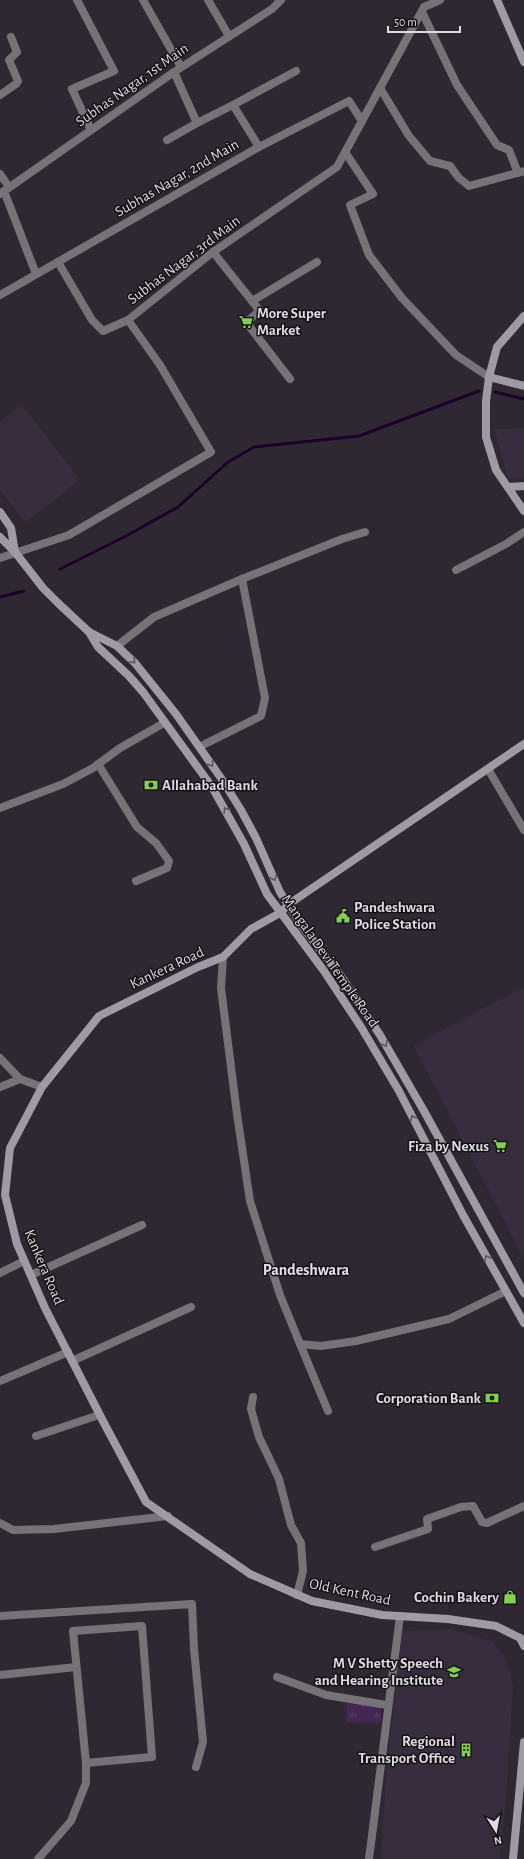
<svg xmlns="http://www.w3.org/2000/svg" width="524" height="1859" font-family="'Alegreya Sans',sans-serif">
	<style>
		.built { fill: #382d3e }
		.park { fill: url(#park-tufts) }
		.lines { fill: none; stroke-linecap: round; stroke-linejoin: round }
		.stream { stroke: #1d002a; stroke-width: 3 }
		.street { stroke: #767278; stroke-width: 8 }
		.secondary { stroke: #a19aa4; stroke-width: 8 }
		.oneway { stroke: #5b565e }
		.labels { text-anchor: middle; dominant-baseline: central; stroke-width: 3; stroke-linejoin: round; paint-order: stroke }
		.street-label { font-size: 15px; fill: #dfdae1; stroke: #151217 }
		.poi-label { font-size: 15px; font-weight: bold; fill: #dfdae1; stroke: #151217; text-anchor: end }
		.neighbourhood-label { font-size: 16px; font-weight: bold; fill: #e7ddec; stroke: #151217 }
	</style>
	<defs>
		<pattern id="park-tufts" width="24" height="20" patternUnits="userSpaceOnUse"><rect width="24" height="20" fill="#442752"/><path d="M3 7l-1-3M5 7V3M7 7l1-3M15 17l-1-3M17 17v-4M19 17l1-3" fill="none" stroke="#5f466b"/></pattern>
	</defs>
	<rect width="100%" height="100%" fill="#2f2833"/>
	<g class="built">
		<path d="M 22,405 L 80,480 L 25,522 L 0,490 L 0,422 Z"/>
		<path d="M 524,428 L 524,478 L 508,478 L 494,429 Z"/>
		<path d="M 524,987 L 524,1259 L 414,1046 Z"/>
		<path d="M 452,1629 L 493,1642 L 506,1659 L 513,1686 L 507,1784 L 500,1859 L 381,1859 L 386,1778 L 402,1631 Z"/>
	</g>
	<path class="park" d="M 347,1703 L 381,1706 L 380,1723 L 346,1722 Z"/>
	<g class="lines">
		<g class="stream">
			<path d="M 495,392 L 524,399"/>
			<path d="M 60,569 L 126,536 L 178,507 L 228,462 L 254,447 L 359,436 L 479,391"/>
			<path d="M 0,597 L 24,591"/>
		</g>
		<g class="street">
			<path d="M 77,0 L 114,71 L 72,89 L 91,130"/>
			<path d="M 143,0 L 181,67"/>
			<path d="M 208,0 L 229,36"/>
			<path d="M 422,12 L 457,85 L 497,145 L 509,150 L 518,173"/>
			<path d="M 174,72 L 197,123 L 233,105 L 259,147"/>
			<path d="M 380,88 L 409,136 L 430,161 L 450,166 L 459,178 L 469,186 L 524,171"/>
			<path d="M 0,95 L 16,84 L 18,81 L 9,60 L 17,52 L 11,37"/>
			<path d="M 233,105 L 296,71"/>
			<path d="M 167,140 L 197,123"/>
			<path d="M 345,152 L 373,194 L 350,205 L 369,255 L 402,298 L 456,355 L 489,377"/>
			<path d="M 0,174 L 9,187"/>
			<path d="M 4,191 L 36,274"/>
			<path d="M 0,194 L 174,72 L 272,9 L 281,0"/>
			<path d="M 213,252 L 260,311 L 246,322 L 290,379"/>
			<path d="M 58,262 L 92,320 L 103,331 L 128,320"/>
			<path d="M 0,295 L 259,147 L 349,101 L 362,121"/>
			<path d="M 252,301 L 317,262"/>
			<path d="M 0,558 L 69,535 L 211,452 L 160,365 L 128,320 L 213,252 L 337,167 L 424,7 L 440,0"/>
			<path d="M 456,570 L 506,544 L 524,532"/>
			<path d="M 117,646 L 154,617 L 242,579 L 342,539 L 365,532"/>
			<path d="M 199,747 L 261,716 L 265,698 L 242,579"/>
			<path d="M 98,764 L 137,827 L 156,843 L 169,861 L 167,868 L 136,881"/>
			<path d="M 488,769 L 524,830"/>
			<path d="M 0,808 L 63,784 L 93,768 L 120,748 L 164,723"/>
			<path d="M 223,957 L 221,988 L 237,1114 L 250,1201 L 280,1295 L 300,1344 L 321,1346 L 356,1341 L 449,1319 L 506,1291"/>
			<path d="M 0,1058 L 20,1079 L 42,1087"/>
			<path d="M 0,1087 L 20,1079"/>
			<path d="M 0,1273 L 24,1261"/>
			<path d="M 31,1275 L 142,1225"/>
			<path d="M 300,1344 L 328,1411"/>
			<path d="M 72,1361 L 191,1307"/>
			<path d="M 0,1381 L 68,1352"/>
			<path d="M 253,1397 L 251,1409 L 259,1437 L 279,1479 L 291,1525 L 301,1543 L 303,1571 L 297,1595"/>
			<path d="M 36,1436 L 99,1415"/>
			<path d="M 0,1523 L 13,1530 L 54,1529 L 168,1516"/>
			<path d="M 375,1547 L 428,1529 L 427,1519 L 461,1507 L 473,1506 L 482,1522 L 487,1523 L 524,1506"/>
			<path d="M 0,1616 L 192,1604 L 194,1649 L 203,1742 L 196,1767"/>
			<path d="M 0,1675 L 76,1667"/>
			<path d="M 277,1677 L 326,1695 L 387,1705"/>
			<path d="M 38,1859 L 71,1821 L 86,1783 L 86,1763 L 73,1631 L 142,1626 L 152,1757 L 86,1763"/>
			<path d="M 369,1859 L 400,1616"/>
		</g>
		<g class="secondary">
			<path d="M 497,0 L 524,62"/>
			<path d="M 524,316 L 497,347 L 489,377 L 486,401 L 486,437 L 496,470 L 524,511"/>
			<path d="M 489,377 L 524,386"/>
			<path d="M 508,487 L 524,486"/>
			<path d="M 0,512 L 11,528 L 15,552"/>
			<path d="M 0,537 L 15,552 L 43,588 L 58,603 L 89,632 L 117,646 L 135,663 L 176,714 L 221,778 L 241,810 L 256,838 L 280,892 L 302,926 L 343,979 L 380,1035 L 424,1111 L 524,1293"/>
			<path d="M 89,632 L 98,647 L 129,676 L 143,692 L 212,787 L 244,844 L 267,894 L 324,971 L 361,1027 L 399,1091 L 463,1215 L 524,1323"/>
			<path d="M 520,1638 L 496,1626 L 448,1619 L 382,1615 L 312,1601 L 250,1574 L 146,1502 L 104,1423 L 45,1308 L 17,1244 L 5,1195 L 10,1148 L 42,1087 L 99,1016 L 198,967 L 223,957 L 251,929 L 280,913 L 289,904 L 524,744"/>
			<path d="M 520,1638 L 524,1646"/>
			<path d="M 513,1859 L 524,1742"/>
		</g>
	</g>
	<defs><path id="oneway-chevron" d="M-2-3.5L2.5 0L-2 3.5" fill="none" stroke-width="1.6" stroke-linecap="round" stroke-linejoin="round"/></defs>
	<g class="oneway">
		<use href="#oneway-chevron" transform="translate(133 661) rotate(45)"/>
		<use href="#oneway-chevron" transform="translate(211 764) rotate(55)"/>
		<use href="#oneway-chevron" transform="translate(226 810) rotate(-122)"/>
		<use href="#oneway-chevron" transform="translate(274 878) rotate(65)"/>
		<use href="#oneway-chevron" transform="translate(385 1044) rotate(59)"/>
		<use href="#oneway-chevron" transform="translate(413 1118) rotate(-118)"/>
		<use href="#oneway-chevron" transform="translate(487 1258) rotate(-120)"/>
	</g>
	<defs>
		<g id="supermarket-bare" transform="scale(1.08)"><path d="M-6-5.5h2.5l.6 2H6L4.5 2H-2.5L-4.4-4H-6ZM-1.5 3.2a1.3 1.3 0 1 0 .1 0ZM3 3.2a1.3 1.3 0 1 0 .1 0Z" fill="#84cf4d" stroke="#151217" stroke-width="2.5" paint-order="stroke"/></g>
		<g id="bank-bare" transform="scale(1.08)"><path d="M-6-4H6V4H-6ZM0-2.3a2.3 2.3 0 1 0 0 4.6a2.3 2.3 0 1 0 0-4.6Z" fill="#84cf4d" stroke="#151217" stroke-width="2.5" paint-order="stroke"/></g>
		<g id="civic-bare" transform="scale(1.08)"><path d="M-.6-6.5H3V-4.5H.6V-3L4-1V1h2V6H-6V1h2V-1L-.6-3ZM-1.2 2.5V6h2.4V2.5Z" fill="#84cf4d" stroke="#151217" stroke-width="2.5" paint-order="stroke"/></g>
		<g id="shop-bare" transform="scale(1.08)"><path d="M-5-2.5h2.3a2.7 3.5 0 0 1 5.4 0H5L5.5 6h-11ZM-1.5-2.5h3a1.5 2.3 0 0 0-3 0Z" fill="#84cf4d" stroke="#151217" stroke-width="2.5" paint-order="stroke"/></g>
		<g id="university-bare" transform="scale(1.08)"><path d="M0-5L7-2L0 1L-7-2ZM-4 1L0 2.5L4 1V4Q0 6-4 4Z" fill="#84cf4d" stroke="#151217" stroke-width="2.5" paint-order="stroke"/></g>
		<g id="building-bare" transform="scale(1.08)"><path d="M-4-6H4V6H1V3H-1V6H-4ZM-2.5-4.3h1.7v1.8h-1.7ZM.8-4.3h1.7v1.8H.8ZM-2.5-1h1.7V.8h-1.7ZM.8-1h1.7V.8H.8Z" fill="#84cf4d" stroke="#151217" stroke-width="2.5" paint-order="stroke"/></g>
	</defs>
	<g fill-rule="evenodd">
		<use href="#supermarket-bare" x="246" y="322"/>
		<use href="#bank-bare" x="151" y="785"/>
		<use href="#civic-bare" x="343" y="916"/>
		<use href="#supermarket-bare" x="500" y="1146"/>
		<use href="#bank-bare" x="492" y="1398"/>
		<use href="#shop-bare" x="510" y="1597"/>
		<use href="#university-bare" x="454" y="1672"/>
		<use href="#building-bare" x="466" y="1750"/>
	</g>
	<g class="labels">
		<g class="street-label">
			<text transform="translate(132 85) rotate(-35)">Subhas Nagar, 1st Main</text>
			<text transform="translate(177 178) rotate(-30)">Subhas Nagar, 2nd Main</text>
			<text transform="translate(184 260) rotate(-37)">Subhas Nagar, 3rd Main</text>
			<text transform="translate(330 961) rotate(55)">Mangala Devi Temple Road</text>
			<text transform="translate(167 968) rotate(-25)">Kankera Road</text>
			<text transform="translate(44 1267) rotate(67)">Kankera Road</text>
			<text transform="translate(350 1592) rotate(12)">Old Kent Road</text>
		</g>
		<g class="poi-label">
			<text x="257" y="313" text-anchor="start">More Super<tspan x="257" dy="17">Market</tspan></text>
			<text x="162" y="785" text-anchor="start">Allahabad Bank</text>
			<text x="354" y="907" text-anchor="start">Pandeshwara<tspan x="354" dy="17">Police Station</tspan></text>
			<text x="489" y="1146">Fiza by Nexus</text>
			<text x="481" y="1398">Corporation Bank</text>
			<text x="499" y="1597">Cochin Bakery</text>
			<text x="443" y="1663">M V Shetty Speech<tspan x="443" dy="17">and Hearing Institute</tspan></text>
			<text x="455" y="1741">Regional<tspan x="455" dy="17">Transport Office</tspan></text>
		</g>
		<g class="neighbourhood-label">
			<text x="306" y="1270">Pandeshwara</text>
		</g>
	</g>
	<g transform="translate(496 1831) rotate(169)" stroke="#151217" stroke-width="3" paint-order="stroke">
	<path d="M0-3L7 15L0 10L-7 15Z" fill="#dfdae1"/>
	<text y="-6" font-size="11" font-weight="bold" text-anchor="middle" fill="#dfdae1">N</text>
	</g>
	<path d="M388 26v6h72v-6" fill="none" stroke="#dfdae1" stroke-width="2"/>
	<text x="394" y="26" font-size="12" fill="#dfdae1" stroke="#151217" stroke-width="3" paint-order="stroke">50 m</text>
</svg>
